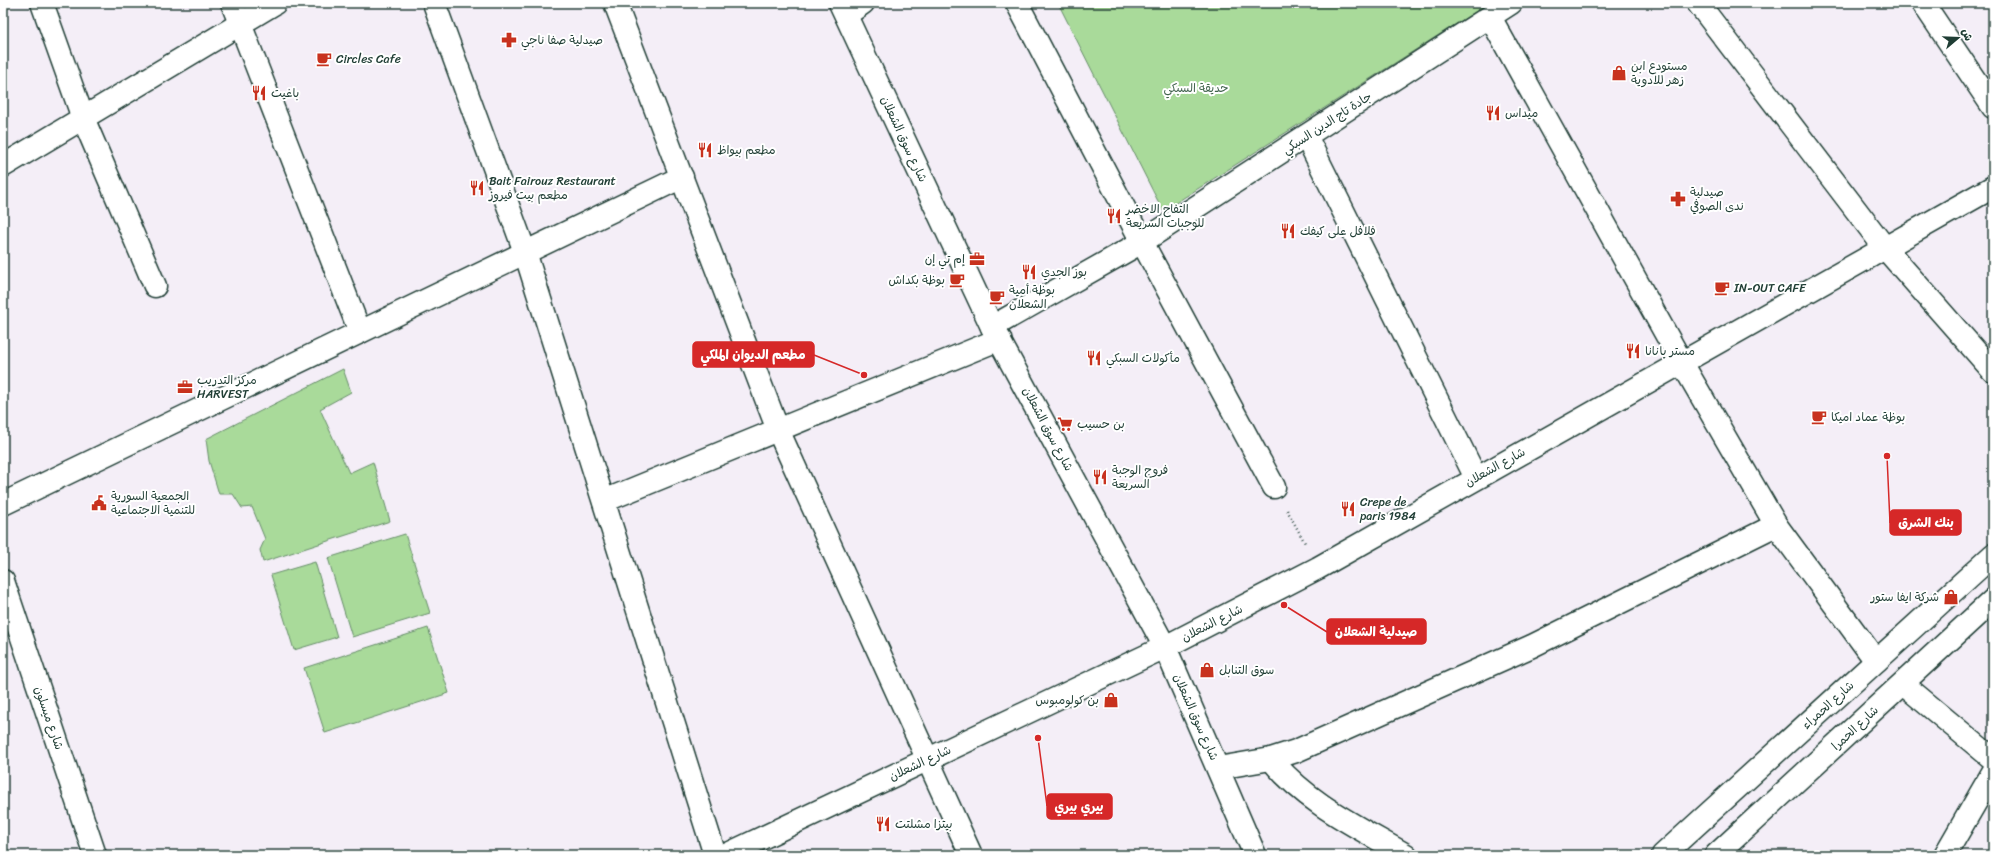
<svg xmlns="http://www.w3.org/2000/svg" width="1996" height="858" font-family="Sriracha,'Playpen Sans Arabic',sans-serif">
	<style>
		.green { fill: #a9da9a; stroke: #648c67 }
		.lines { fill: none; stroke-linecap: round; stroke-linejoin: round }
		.street-casing { stroke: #1f3d34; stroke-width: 25 }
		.secondary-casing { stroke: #1f3d34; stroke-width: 25 }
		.path { stroke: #1f3d34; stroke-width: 2.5; stroke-dasharray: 1 3; stroke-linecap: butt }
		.street { stroke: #fff; stroke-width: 22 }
		.secondary { stroke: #fff; stroke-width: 22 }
		.labels { text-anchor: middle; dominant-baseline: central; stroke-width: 4; stroke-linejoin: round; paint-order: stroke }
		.poi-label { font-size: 12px; fill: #1f3d34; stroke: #fff; text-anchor: start }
		.park-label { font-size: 12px; fill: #42644e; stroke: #fff }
		.street-label { font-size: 12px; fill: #1f3d34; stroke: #fff }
		.leader { fill: none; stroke: #d62828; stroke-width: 1.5 }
		.callout-dot { fill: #d62828; stroke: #fff; stroke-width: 1.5 }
		.callout { fill: #d62828; stroke: #d62828; stroke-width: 1.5 }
		.callout-label { font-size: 13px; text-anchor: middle; font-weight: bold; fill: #fff }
	</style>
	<rect width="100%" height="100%" fill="#f4eef7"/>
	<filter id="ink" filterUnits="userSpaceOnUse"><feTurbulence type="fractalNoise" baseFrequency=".025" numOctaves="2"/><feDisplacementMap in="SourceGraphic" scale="8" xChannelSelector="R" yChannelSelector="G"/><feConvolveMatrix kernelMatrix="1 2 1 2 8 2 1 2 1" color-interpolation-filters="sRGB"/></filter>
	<g filter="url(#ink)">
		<g class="green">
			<path d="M 1058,3 L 1489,3 L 1163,211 Z"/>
			<path d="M 343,369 L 351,392 L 320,409 L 349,473 L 373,462 L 390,521 L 263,562 L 260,550 L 265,539 L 252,507 L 242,508 L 233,494 L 219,494 L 209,461 L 206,439 Z"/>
			<path d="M 405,534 L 430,613 L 352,637 L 328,558 Z"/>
			<path d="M 315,562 L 337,637 L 294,650 L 271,575 Z"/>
			<path d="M 428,628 L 449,693 L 325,733 L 304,668 Z"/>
		</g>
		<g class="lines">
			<g class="street-casing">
				<g id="street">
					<path d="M 42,3 L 83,118 L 155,286"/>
					<path d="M 232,3 L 360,332"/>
					<path d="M 434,3 L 525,252 L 715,855"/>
					<path d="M 615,3 L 778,430 L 971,855"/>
					<path d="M 840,3 L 992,327 L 1165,647 L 1255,855"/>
					<path d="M 1017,3 L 1142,242 L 1274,487"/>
					<path d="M 1698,3 L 1885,248 L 1993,371"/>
					<path d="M 1923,3 L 1993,107"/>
					<path d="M 846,15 L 863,3"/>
					<path d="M 1490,17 L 1682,363 L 1776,525 L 1876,661"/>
					<path d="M 1306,136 L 1476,478"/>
					<path d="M 3,166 L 275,3"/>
					<path d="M 992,327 L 1142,242 L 1511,3"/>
					<path d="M 604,501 L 1000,339"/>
					<path d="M 3,504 L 682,177"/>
					<path d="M 1903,684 L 1993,759"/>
					<path d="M 1271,759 C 1306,803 1358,827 1406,855"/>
					<path d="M 1218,768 L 1271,759 L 1296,751 L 1532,646 L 1776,525"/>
					<path d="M 726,855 L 1165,647 L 1318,568 L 1993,187"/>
					<path d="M 1945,855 L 1993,772"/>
				</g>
			</g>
			<g class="secondary-casing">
				<g id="secondary">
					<path d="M 3,581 L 95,855"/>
					<path d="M 1663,855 L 1993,555"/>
					<path d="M 1716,855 L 1993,600"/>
				</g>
			</g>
			<path class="path" d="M 1287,510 L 1305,543"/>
			<use href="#street" class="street"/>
			<use href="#secondary" class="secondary"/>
		</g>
	</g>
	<defs>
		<g id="pharmacy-bare" transform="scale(1.2)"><path d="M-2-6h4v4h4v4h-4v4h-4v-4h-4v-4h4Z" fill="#c8321e" stroke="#fff" stroke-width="2.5" paint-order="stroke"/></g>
		<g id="cafe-bare" transform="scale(1.2)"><path d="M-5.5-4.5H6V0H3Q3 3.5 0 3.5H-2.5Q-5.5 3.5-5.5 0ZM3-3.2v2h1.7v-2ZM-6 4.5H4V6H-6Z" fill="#c8321e" stroke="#fff" stroke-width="2.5" paint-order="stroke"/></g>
		<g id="shop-bare" transform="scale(1.2)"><path d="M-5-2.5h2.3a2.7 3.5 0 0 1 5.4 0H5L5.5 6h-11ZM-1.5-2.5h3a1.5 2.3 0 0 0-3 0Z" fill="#c8321e" stroke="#fff" stroke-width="2.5" paint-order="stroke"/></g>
		<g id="restaurant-bare" transform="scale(1.2)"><path d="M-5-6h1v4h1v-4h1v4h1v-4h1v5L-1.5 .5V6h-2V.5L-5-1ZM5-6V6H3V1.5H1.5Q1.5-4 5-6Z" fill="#c8321e" stroke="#fff" stroke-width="2.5" paint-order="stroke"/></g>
		<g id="office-bare" transform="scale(1.2)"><path d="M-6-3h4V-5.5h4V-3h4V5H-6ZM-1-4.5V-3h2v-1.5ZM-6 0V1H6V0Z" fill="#c8321e" stroke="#fff" stroke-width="2.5" paint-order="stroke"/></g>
		<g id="supermarket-bare" transform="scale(1.2)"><path d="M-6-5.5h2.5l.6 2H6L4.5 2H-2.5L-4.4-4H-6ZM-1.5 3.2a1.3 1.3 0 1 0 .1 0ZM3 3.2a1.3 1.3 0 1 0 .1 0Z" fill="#c8321e" stroke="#fff" stroke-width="2.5" paint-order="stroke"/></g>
		<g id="civic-bare" transform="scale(1.2)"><path d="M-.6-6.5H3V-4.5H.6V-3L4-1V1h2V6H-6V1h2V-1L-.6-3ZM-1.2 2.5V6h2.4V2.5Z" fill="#c8321e" stroke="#fff" stroke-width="2.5" paint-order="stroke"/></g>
	</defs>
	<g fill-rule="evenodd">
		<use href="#pharmacy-bare" x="509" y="40"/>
		<use href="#cafe-bare" x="324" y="59"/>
		<use href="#shop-bare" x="1619" y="73"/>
		<use href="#restaurant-bare" x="259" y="93"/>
		<use href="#restaurant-bare" x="1493" y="113"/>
		<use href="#restaurant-bare" x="705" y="150"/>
		<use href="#restaurant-bare" x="477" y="188"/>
		<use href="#pharmacy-bare" x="1678" y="199"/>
		<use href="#restaurant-bare" x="1114" y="216"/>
		<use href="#restaurant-bare" x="1288" y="231"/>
		<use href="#office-bare" x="977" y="259"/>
		<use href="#restaurant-bare" x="1029" y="272"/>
		<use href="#cafe-bare" x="957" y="280"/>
		<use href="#cafe-bare" x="1722" y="288"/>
		<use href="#cafe-bare" x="997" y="297"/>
		<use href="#restaurant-bare" x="1633" y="351"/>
		<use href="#restaurant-bare" x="1094" y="358"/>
		<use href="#office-bare" x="185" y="387"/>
		<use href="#cafe-bare" x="1819" y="417"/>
		<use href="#supermarket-bare" x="1065" y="424"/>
		<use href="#restaurant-bare" x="1100" y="477"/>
		<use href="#civic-bare" x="99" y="503"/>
		<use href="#restaurant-bare" x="1348" y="509"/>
		<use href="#shop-bare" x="1951" y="597"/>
		<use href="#shop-bare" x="1207" y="670"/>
		<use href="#shop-bare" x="1111" y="700"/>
		<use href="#restaurant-bare" x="883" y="824"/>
	</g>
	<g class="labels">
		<g class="poi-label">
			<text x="521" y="40">صيدلية صفا ناجي</text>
			<text x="336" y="59">Circles Cafe</text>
			<text x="1631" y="66">مستودع ابن<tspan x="1631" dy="14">زهر للادوية</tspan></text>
			<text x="271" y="93">باغيت</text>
			<text x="1505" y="113">ميداس</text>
			<text x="717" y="150">مطعم بيواظ</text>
			<text x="489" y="181">Bait Fairouz Restaurant<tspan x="489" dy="14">مطعم بيت فيروز</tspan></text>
			<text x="1690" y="192">صيدلية<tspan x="1690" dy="14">ندى الصوفي</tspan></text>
			<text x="1126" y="209">التفاح الاخضر<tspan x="1126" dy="14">للوجبات السريعة</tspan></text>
			<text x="1300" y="231">فلافل على كيفك</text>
			<text x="965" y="259" text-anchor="end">إم تي إن</text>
			<text x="1041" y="272">بوز الجدي</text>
			<text x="945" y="280" text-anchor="end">بوظة بكداش</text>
			<text x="1734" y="288">IN-OUT CAFE</text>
			<text x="1009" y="290">بوظة أمية<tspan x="1009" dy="14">الشعلان</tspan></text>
			<text x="1645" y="351">مستر بانانا</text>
			<text x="1106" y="358">مأكولات السبكي</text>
			<text x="197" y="380">مركز التدريب<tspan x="197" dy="14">HARVEST</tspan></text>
			<text x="1831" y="417">بوظة عماد اميكا</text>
			<text x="1077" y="424">بن حسيب</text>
			<text x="1112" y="470">فروج الوجبة<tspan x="1112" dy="14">السريعة</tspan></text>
			<text x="111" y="496">الجمعية السورية<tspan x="111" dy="14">للتنمية الاجتماعية</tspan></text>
			<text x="1360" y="502">Crepe de<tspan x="1360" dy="14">paris 1984</tspan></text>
			<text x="1939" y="597" text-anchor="end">شركة ايفا ستور</text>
			<text x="1219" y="670">سوق التنابل</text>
			<text x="1099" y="700" text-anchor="end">بن كولومبوس</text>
			<text x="895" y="824">بيتزا مشلتت</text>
		</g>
		<g class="park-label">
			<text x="1196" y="88">حديقة السبكي</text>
		</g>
		<g class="street-label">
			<text transform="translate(1327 123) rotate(-33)">جادة تاج الدين السبكي</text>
			<text transform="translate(904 139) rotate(65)">شارع سوق الشعلان</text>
			<text transform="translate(1048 429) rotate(62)">شارع سوق الشعلان</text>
			<text transform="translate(1495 467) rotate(-29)">شارع الشعلان</text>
			<text transform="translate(1212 623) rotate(-27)">شارع الشعلان</text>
			<text transform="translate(1828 705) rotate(-42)">شارع الحمراء</text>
			<text transform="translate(1196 717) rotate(66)">شارع سوق الشعلان</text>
			<text transform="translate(49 718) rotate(71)">شارع ميسلون</text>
			<text transform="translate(1855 728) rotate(-43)">شارع الحمرا</text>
			<text transform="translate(920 763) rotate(-25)">شارع الشعلان</text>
		</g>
	</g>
	<path class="leader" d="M864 375L814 355M1887 456L1890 523M1284 605L1327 632M1038 738L1047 806"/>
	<g class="callout-dot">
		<circle cx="864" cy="375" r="4"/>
		<circle cx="1887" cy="456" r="4"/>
		<circle cx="1284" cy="605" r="4"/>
		<circle cx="1038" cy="738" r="4"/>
	</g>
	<g class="callout">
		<rect x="693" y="342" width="121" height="25" rx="4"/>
		<rect x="1890" y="510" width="71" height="25" rx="4"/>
		<rect x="1327" y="619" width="99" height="25" rx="4"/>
		<rect x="1047" y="794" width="65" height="25" rx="4"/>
	</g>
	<g class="callout-label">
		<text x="753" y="359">مطعم الديوان الملكي</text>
		<text x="1926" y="527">بنك الشرق</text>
		<text x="1376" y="636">صيدلية الشعلان</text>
		<text x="1079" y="811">بيري بيري</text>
	</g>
	<rect width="1996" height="858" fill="none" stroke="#fff" stroke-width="16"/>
	<rect x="8" y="8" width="1980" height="842" fill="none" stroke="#1f3d34" stroke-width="1.5" filter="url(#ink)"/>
	<g transform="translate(1958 38) rotate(71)" stroke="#ffffff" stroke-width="3" paint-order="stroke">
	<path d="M0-3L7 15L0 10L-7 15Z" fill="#1f3d34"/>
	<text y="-6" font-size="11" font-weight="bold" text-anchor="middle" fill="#1f3d34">ش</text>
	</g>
</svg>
